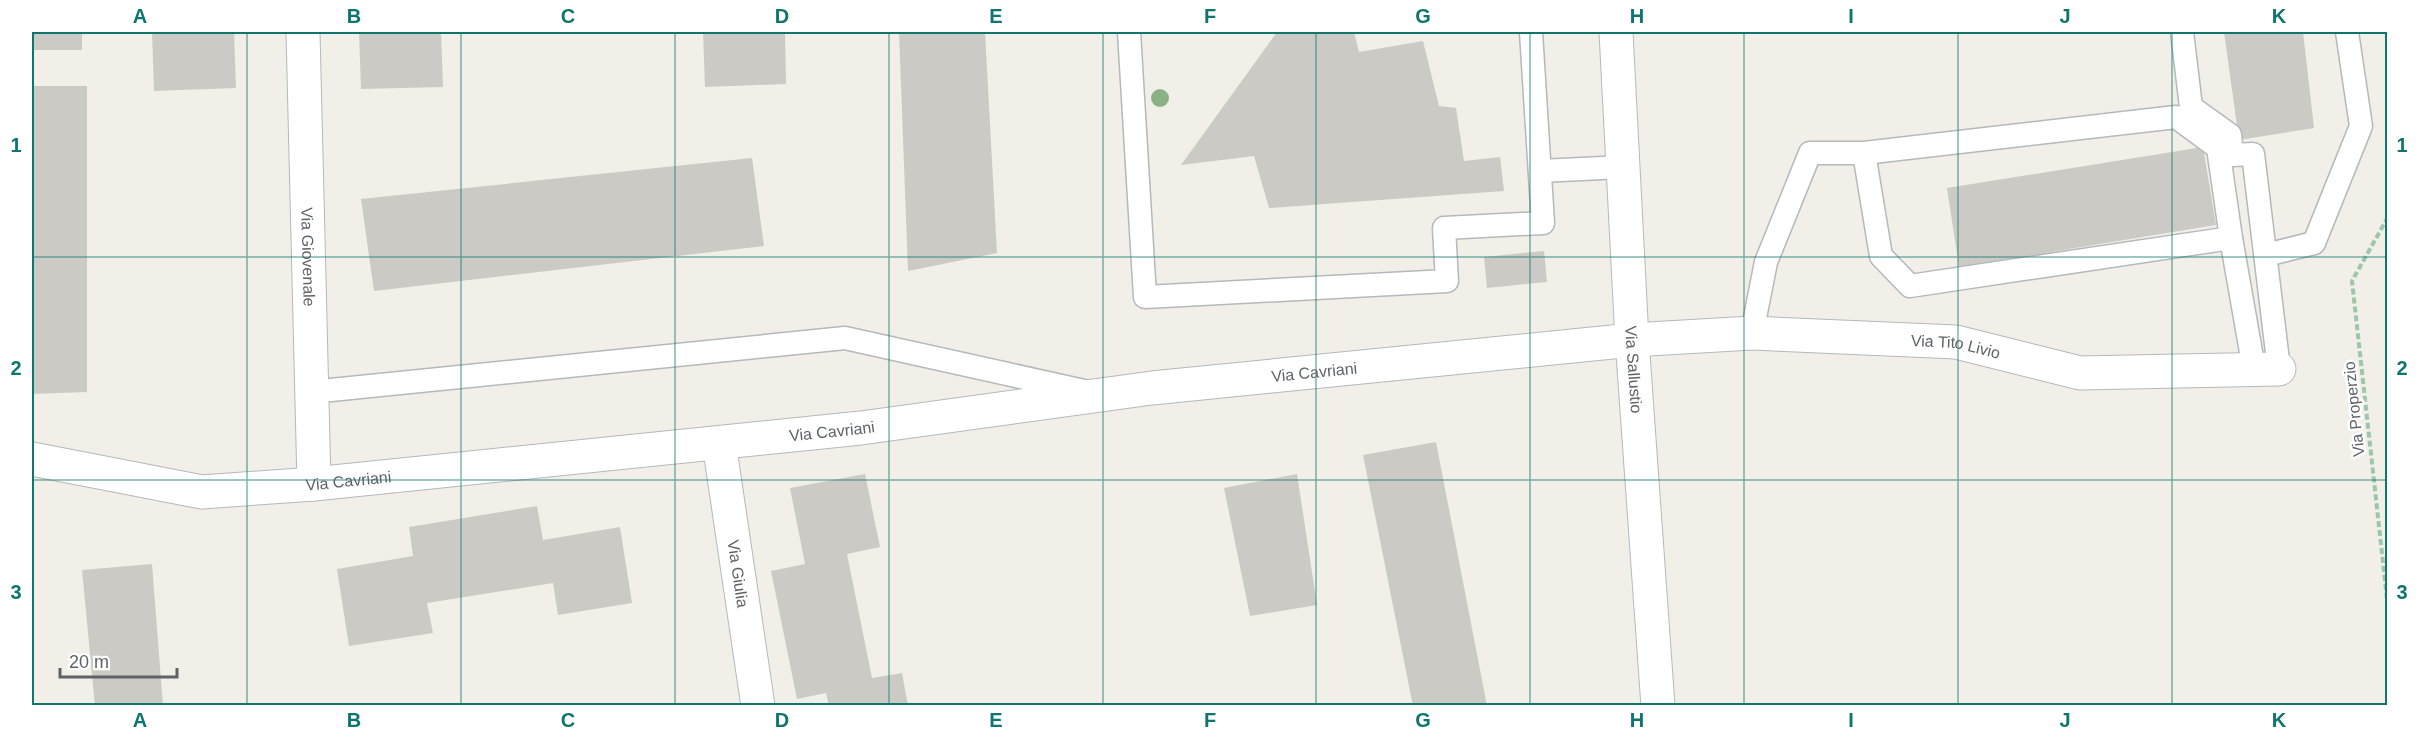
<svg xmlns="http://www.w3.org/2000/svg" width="2419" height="737" font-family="Arial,sans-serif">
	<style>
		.building { fill: #cccac5 }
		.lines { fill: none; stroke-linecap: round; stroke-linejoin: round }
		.lane-casing { stroke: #b5b8bc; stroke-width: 25 }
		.street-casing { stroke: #b5b8bc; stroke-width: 35 }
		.secondary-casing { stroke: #b6babf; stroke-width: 35 }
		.path { stroke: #9cc7a9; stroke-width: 4; stroke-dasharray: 6 3; stroke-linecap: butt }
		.lane { stroke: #fff; stroke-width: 22 }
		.street { stroke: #fff; stroke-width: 33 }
		.secondary { stroke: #fff; stroke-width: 33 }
		.tree { fill: #89b387 }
		.grid { fill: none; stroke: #0f766e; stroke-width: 1.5; stroke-opacity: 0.55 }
		.labels { text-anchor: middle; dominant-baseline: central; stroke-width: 5; stroke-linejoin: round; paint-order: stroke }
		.street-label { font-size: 16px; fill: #5f6368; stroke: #fff }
		.neatline { fill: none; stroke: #0f766e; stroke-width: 2 }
		.grid-label { font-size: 20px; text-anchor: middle; font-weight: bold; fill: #0f766e }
	</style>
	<rect width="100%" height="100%" fill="#f1efe8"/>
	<g class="building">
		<rect x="32" y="32" width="50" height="18"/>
		<path d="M 152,32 L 234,32 L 236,88 L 154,91 Z"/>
		<path d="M 359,32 L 441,32 L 443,87 L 361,89 Z"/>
		<path d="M 703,32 L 785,32 L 786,84 L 705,87 Z"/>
		<path d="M 899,32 L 985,32 L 997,253 L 908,271 Z"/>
		<path d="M 1277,32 L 1354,32 L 1359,52 L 1423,41 L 1439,106 L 1456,108 L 1464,161 L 1500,157 L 1504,191 L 1269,208 L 1254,156 L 1181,165 Z"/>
		<path d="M 2224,32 L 2303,32 L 2314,128 L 2239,140 Z"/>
		<path d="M 32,86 L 87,86 L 87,392 L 32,394 Z"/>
		<path d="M 2203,147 L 2216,225 L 1959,267 L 1947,188 Z"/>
		<path d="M 752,158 L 764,246 L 374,291 L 361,199 Z"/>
		<path d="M 1544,251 L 1547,282 L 1487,288 L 1484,257 Z"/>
		<path d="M 1436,442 L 1487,706 L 1413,706 L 1363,455 Z"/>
		<path d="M 865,474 L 880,547 L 847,554 L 872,678 L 902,673 L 908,706 L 829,706 L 826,693 L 797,699 L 771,571 L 805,564 L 790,488 Z"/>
		<path d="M 1297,474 L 1317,605 L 1250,616 L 1224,488 Z"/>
		<path d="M 537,506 L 543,540 L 620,527 L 632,603 L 558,615 L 553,583 L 427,603 L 433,633 L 349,646 L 337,569 L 413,556 L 409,527 Z"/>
		<path d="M 152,564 L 163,706 L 95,706 L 82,570 Z"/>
	</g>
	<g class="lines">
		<g class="lane-casing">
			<g id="lane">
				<path d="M 1129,32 L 1145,297 L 1447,281 L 1444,228 L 1543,223 L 1531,32"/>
				<path d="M 2182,32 L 2191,107 L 2230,135 L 2232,155 L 2253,154 L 2279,369"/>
				<path d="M 1540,171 L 1623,167"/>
				<path d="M 2231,238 L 2254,369"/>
				<path d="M 2266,255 L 2314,243 L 2361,126 L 2347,32"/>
				<path d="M 1752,333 L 1766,262 L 1810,153 L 1864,153 L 1881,256 L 1910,286 L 2231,238 L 2218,148 L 2176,117 L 1864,153"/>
				<path d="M 311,392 L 845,338 L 1084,391"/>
			</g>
		</g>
		<g class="street-casing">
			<g id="street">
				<path id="s1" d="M 303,32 L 314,484"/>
				<path id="s2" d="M 719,443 L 758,706"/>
				<path id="s3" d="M 32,459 L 202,492 L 314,484 L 861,428 L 1152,388 L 1632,340 L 1752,333 L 1956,342 L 2080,373 L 2279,369"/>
			</g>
		</g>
		<g class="secondary-casing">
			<g id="secondary">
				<path id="s4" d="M 1616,32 L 1632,340 L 1658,706"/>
			</g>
		</g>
		<path class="path" d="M 2388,217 L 2352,281 L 2388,608"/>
		<use href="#lane" class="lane"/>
		<use href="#street" class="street"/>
		<use href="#secondary" class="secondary"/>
	</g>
	<circle class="tree" cx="1160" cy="98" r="9"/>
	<path class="grid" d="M 247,32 L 247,706M 461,32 L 461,706M 675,32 L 675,706M 889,32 L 889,706M 1103,32 L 1103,706M 1316,32 L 1316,706M 1530,32 L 1530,706M 1744,32 L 1744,706M 1958,32 L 1958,706M 2172,32 L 2172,706M 32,257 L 2388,257M 32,480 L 2388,480"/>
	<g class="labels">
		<g class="street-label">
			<text stroke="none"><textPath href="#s1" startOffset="225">Via Giovenale</textPath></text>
			<text stroke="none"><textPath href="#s3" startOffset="1936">Via Tito Livio</textPath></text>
			<text stroke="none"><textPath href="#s4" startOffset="338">Via Sallustio</textPath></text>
			<text stroke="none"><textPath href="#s3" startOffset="1292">Via Cavriani</textPath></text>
			<text transform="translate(2354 409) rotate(-96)">Via Properzio</text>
			<text stroke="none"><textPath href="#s3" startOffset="806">Via Cavriani</textPath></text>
			<text stroke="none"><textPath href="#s3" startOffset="320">Via Cavriani</textPath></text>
			<text stroke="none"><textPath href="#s2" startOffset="132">Via Giulia</textPath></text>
		</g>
	</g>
	<rect width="2419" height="737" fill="none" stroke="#ffffff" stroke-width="66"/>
	<path d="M60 668v9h117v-9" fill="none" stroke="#5f6368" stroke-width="3"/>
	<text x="69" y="668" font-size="18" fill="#5f6368" stroke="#ffffff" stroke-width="4.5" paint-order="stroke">20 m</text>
	<rect x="33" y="33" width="2353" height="671" class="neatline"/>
	<g class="grid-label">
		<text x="140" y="23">A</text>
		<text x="354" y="23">B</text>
		<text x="568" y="23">C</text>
		<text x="782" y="23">D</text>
		<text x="996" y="23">E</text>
		<text x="1210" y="23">F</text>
		<text x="1423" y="23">G</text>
		<text x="1637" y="23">H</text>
		<text x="1851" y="23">I</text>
		<text x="2065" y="23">J</text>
		<text x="2279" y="23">K</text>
		<text x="16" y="152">1</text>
		<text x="2402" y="152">1</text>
		<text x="16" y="375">2</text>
		<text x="2402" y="375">2</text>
		<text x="16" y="599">3</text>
		<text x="2402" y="599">3</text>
		<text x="140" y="727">A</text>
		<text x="354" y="727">B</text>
		<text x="568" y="727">C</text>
		<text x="782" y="727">D</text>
		<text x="996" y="727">E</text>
		<text x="1210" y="727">F</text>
		<text x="1423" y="727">G</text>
		<text x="1637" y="727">H</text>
		<text x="1851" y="727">I</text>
		<text x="2065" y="727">J</text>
		<text x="2279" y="727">K</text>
	</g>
</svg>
